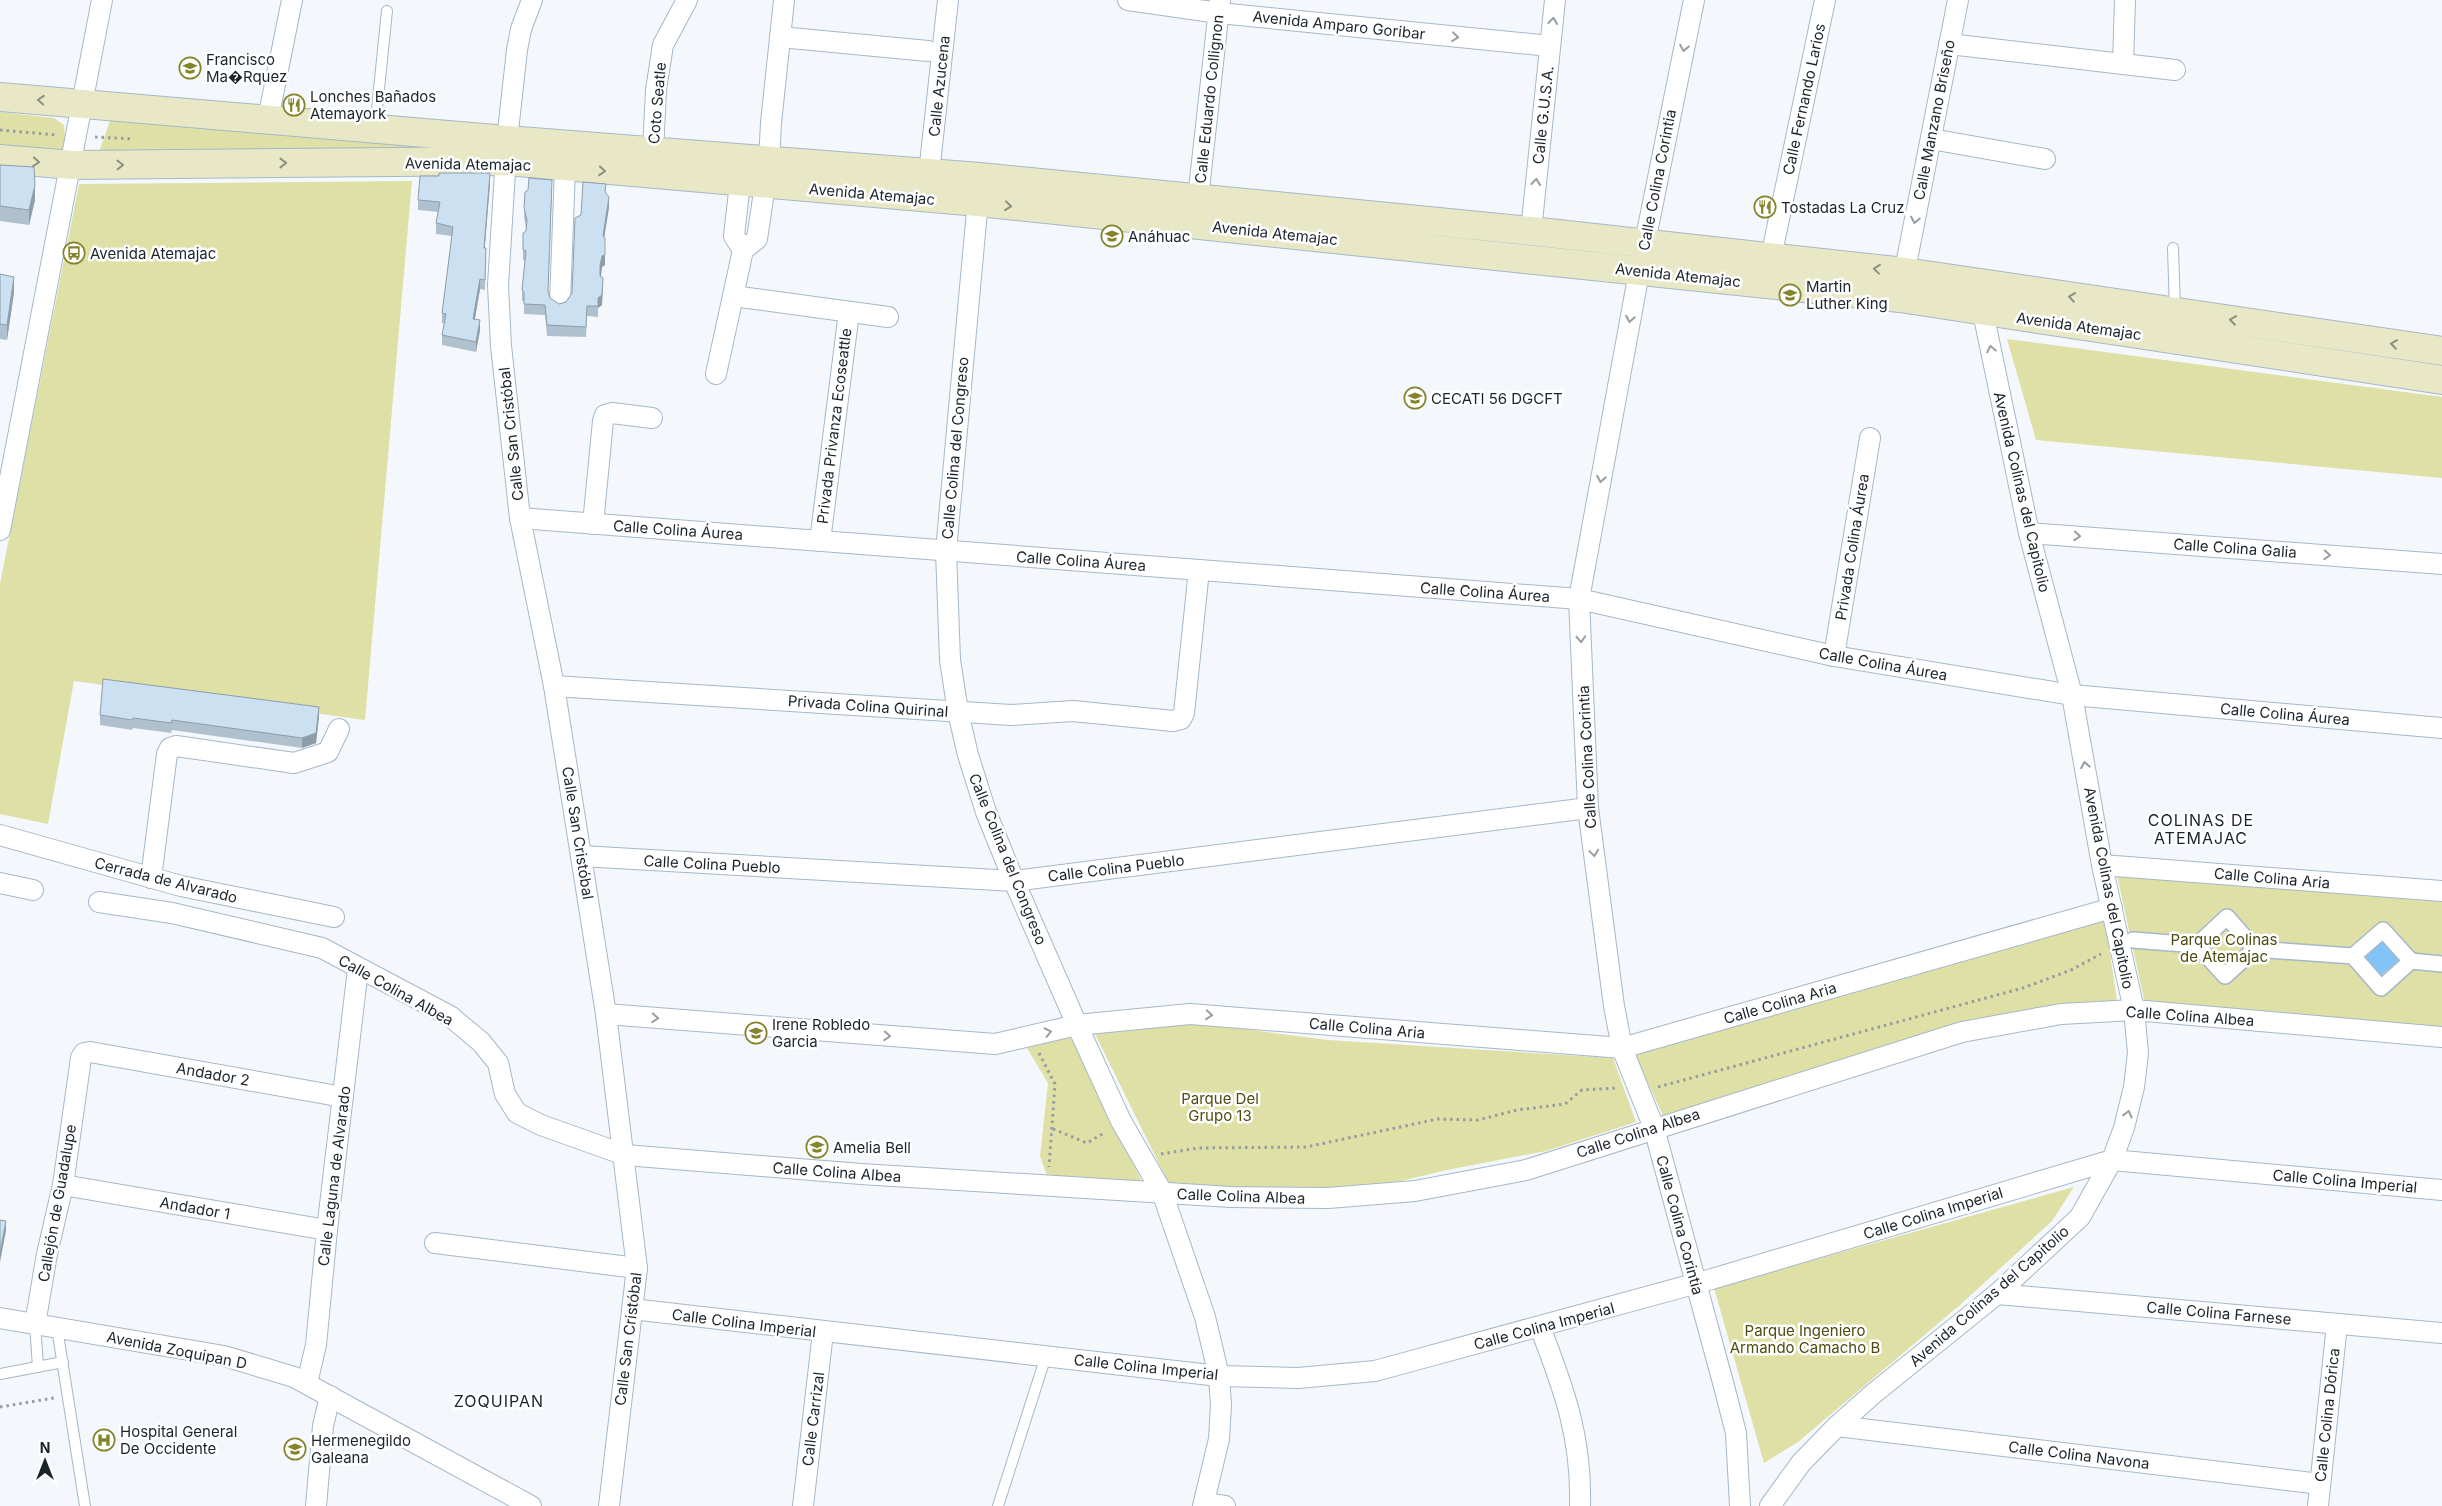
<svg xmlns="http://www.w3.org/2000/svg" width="2442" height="1506" font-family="Inter,sans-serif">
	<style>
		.green { fill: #dee0a6 }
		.water { fill: #83c4f8 }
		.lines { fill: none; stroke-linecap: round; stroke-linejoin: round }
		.service-casing { stroke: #a4b8c9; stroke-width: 12 }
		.pedestrian-casing { stroke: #a4b8c9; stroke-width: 18 }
		.minor-casing { stroke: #a4b8c9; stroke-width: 22 }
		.secondary-casing { stroke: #a4b8c9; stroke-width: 30 }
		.path { stroke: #969ca1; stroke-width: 3; stroke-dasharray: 2.5 4; stroke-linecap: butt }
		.service { stroke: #fff; stroke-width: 10 }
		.pedestrian { stroke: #fff; stroke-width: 15 }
		.minor { stroke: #fff; stroke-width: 20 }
		.secondary { stroke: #e8e8c6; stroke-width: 28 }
		.wall { fill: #afc1cf }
		.shaded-wall { fill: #8e9da9 }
		.building { fill: #cbe0f1; stroke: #8e9da9 }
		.oneway { stroke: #999ca0 }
		.oneway2 { stroke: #8c9080 }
		.labels { text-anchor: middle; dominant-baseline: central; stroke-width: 5; stroke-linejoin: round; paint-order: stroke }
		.street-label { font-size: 15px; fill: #1c242b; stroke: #fff }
		.poi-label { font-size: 15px; fill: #1c242b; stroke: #fff; text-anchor: start }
		.park-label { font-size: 15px; fill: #4d4d12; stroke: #fff }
		.neighbourhood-label { font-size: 16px; letter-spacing: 1px; fill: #1c242b; stroke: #fff }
	</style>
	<rect width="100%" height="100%" fill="#f4f8fc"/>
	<g class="green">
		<path d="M 0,112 L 54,118 L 64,125 L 65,139 L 60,159 L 0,155 Z"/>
		<path d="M 110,121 L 494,148 L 98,155 Z"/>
		<path d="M 412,181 L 365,720 L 74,681 L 48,824 L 0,814 L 0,584 L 79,184 Z"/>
		<path d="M 2007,339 L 2442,397 L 2442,478 L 2036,440 Z"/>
		<path d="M 2117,875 L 2442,902 L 2442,1028 L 2145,1004 Z"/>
		<path d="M 2105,920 L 2117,1001 L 1665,1120 L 1634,1053 Z"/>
		<path d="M 1198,1023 L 1328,1040 L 1613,1058 L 1636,1122 L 1546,1151 L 1447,1170 L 1371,1188 L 1284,1189 L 1170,1186 L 1095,1034 Z"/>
		<path d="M 1071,1035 L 1144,1186 L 1048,1179 L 1040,1156 L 1048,1083 L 1027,1048 Z"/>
		<path d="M 2074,1187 L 2052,1221 L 1960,1305 L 1798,1442 L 1764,1463 L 1714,1288 Z"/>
	</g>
	<path class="water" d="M 2383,941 L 2399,960 L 2380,976 L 2364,957 Z"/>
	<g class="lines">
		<g class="service-casing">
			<g id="service">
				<path d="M 375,128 L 387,11"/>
				<path d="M 2173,248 L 2175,311"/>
				<path d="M 35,1324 L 38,1367"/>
				<path d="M 57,1328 L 85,1506"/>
				<path d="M 0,1374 L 63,1362"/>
				<path d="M 998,1506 L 1046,1356"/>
			</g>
		</g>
		<g class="pedestrian-casing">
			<g id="pedestrian">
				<path d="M 2227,917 L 2255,949 L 2225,976 L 2197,945 Z"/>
				<path d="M 2383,930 L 2411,961 L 2381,988 L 2353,956 Z"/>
				<path d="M 2133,940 L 2197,945"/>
				<path d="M 2255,949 L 2353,956"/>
				<path d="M 2411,961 L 2442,964"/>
			</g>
		</g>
		<g class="minor-casing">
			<g id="minor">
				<path d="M 532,0 L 521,29 L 517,50 L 507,140 L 498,285 L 501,346 L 520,518 L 554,686 L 606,1014 L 637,1268 L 609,1506"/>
				<path d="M 1128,0 L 1219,13 L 1550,46"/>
				<path d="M 1694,0 L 1640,267 L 1579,599 L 1588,808 L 1614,1006 L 1622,1048 L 1654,1128 L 1725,1390 L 1736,1433 L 1740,1506"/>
				<path d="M 780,37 L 928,51"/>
				<path d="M 1949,44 L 2175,70"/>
				<path d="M 2123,64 L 2125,0"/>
				<path d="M 268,119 L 292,0"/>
				<path d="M 1931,139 L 2045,159"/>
				<path d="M 653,152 L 656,90 L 663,45 L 687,0"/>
				<path d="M 769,161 L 771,123 L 784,0"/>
				<path d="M 929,173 L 948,0"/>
				<path d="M 740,183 L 734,236 L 743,250"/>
				<path d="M 979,189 L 946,551 L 950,660 L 958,712 L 968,755 L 986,812 L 1014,881 L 1077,1025 L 1121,1121 L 1162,1192 L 1205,1317 L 1219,1376 L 1221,1405 L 1219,1439 L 1203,1506"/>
				<path d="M 1198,198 L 1220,0"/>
				<path d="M 1531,231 L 1555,0"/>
				<path d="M 1771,257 L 1825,0"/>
				<path d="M 1902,285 L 1958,0"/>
				<path d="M 733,296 L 888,317"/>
				<path d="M 560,302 L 565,168"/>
				<path d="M 716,374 L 743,250 L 757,239 L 765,185"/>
				<path d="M 520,518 L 1579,599 L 1834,656 L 2072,695 L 2442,728"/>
				<path d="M 593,524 L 603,421 L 605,415 L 612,413 L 652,418"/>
				<path d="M 0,530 L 102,0"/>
				<path d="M 2029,533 L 2442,564"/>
				<path d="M 820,541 L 849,312"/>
				<path d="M 1834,656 L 1870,438"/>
				<path d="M 554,686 L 1011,715 L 1073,711 L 1173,721 L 1181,719 L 1184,713 L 1199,570"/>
				<path d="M 0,835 L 181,886 L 334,917"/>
				<path d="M 581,856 L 1014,881 L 1588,808"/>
				<path d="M 2102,865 L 2442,891"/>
				<path d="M 151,878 L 167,754 L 170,748 L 176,746 L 294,763 L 328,752 L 339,729"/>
				<path d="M 0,883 L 33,890"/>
				<path d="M 99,902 L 172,913 L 322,948 L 450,1016 L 481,1042 L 498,1063 L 505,1094 L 517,1113 L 541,1125 L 625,1155 L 861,1174 L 1231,1197 L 1328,1198 L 1415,1191 L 1526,1170 L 1962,1032 L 2061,1014 L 2134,1010 L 2442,1037"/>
				<path d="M 606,1014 L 995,1044 L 1077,1025 L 1190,1014 L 1622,1048 L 2112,908"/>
				<path d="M 63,1185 L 327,1230"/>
				<path d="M 435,1243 L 637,1268"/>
				<path d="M 1997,1294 L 2442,1333"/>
				<path d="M 632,1309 L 1219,1376 L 1298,1378 L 1375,1371 L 1712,1279 L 2112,1160 L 2442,1190"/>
				<path d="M 0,1318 L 224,1356 L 294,1377 L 531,1506"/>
				<path d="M 35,1324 L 47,1254 L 63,1185 L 81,1058 L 84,1053 L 90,1052 L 343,1097"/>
				<path d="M 1540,1327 C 1564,1389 1582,1438 1580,1506"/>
				<path d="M 307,1383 L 316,1345 L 327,1230 L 358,969"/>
				<path d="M 1837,1426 L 2320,1484"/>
				<path d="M 1204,1503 L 1225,1506"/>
				<path d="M 316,1506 L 323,1426 L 330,1396"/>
				<path d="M 803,1506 L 823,1332"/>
				<path d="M 1770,1506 L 1801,1463 L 1837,1426 L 1873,1394 L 1997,1294 L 2080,1217 L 2112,1160 L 2124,1128 L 2134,1087 L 2138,1053 L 2134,1010 L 2102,865 L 2072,695 L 2029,533 L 1980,298"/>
				<path d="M 2318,1506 L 2337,1324"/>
			</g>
		</g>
		<g class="secondary-casing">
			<g id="secondary">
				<path d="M 0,97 L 507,140 L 980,177 L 1531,231 L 1905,272 L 2442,351"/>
				<path d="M 0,159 L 72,165 L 505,161 L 978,202 L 1900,298 L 2442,380"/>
			</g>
		</g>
		<g class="path">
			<path d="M 0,130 L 57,135"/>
			<path d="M 95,137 L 134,139"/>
			<path d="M 1039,1053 L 1055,1084 L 1049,1167"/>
			<path d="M 1658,1087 L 2023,988 L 2071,970 L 2101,954"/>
			<path d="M 1053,1129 L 1087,1143 L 1104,1133"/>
			<path d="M 1161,1154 L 1198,1148 L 1306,1147 L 1438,1119 L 1478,1120 L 1517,1110 L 1565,1104 L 1582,1090 L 1617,1088"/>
			<path d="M 0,1407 L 54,1398"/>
		</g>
		<use href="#service" class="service"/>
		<use href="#pedestrian" class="pedestrian"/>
		<use href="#minor" class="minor"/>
		<use href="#secondary" class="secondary"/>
	</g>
	<g class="wall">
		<path d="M 0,165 L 35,200 L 29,225 L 0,221 Z"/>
		<path d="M 490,183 L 484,248 L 486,248 L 485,290 L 480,289 L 475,319 L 480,330 L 476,352 L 442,345 L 442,335 L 445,324 L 442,323 L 442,313 L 452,236 L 436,234 L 436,223 L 438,212 L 418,210 L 418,200 Z"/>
		<path d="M 552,190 L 548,293 L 550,298 L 559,304 L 566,302 L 572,293 L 581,215 L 606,193 L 609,207 L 604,237 L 605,265 L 602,267 L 600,276 L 603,288 L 602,305 L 598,308 L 598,317 L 587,316 L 586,337 L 547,336 L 545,315 L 524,314 L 524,302 L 522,300 L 522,290 L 525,261 L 523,260 L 523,233 L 526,231 L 526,228 L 524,218 L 525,192 Z"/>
		<path d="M 0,274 L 14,292 L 7,340 L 0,339 Z"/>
		<path d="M 100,715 L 319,717 L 316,743 L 302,748 L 172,730 L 171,733 L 133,728 L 132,730 L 100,725 Z"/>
	</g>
	<g class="shaded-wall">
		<path d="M 490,173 L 490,183 L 484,258 L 484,248 Z"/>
		<path d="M 35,185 L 35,200 L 29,225 L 29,210 Z"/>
		<path d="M 609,197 L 609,207 L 603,246 L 603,236 Z"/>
		<path d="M 605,238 L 605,265 L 602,267 L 600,286 L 600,266 Z"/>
		<path d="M 14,277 L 14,292 L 7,340 L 7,325 Z"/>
		<path d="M 603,278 L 602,305 L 598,308 L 598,317 L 598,298 Z"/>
		<path d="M 480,279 L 480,289 L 473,329 L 473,319 Z"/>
		<path d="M 480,320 L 480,330 L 476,352 L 476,342 Z"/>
		<path d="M 319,707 L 319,717 L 316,743 L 302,748 L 302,738 Z"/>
		<path d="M 6,1221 L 6,1231 L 0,1262 L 0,1252 Z"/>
	</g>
	<g class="building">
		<path d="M 0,165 L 34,167 L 35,185 L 29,210 L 0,206 Z"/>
		<path d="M 439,173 L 490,173 L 484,248 L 486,248 L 485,280 L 480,279 L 473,319 L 480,320 L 476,342 L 442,335 L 446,314 L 442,313 L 453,227 L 436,223 L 440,202 L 418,200 L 420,176 L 439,176 Z"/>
		<path d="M 529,178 L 552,180 L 548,291 L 550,298 L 559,304 L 566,302 L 572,293 L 575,218 L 581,215 L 583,182 L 606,184 L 605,192 L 609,197 L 603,236 L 605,238 L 605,255 L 602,256 L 600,266 L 600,276 L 603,278 L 602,295 L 598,298 L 598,306 L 587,306 L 586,327 L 547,325 L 545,305 L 524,304 L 524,292 L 522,290 L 526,251 L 523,250 L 523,233 L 526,231 L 527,220 L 524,208 L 525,192 L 528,190 Z"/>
		<path d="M 0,274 L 14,277 L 7,325 L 0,324 Z"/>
		<path d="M 103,679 L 319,707 L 316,733 L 302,738 L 172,720 L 171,723 L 133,718 L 132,720 L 100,715 Z"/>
		<path d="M 0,1220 L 6,1221 L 0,1252 Z"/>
	</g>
	<defs><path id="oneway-chevron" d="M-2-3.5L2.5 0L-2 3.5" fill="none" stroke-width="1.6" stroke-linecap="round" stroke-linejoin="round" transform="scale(1.25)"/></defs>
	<g class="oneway">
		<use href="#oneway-chevron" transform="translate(1553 21) rotate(-84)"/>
		<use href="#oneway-chevron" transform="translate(1455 37) rotate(6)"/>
		<use href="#oneway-chevron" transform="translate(1684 48) rotate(101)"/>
		<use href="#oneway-chevron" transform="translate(1536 182) rotate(-84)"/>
		<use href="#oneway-chevron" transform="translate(1915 220) rotate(101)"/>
		<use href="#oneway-chevron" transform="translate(1630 319) rotate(100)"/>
		<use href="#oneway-chevron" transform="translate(1991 349) rotate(-102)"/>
		<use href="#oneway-chevron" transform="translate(1601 479) rotate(100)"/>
		<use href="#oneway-chevron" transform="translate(2077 536) rotate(4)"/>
		<use href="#oneway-chevron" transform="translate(2327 555) rotate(4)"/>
		<use href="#oneway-chevron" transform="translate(1581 639) rotate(87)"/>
		<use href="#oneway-chevron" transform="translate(2085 765) rotate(-100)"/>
		<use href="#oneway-chevron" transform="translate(1594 853) rotate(82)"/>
		<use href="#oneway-chevron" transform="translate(1209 1015) rotate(5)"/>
		<use href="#oneway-chevron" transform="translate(655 1018) rotate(4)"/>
		<use href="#oneway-chevron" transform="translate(1048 1032) rotate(-13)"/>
		<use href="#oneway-chevron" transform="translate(887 1036) rotate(4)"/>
		<use href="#oneway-chevron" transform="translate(2128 1114) rotate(-76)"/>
	</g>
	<g class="oneway2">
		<use href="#oneway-chevron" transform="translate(41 100) rotate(-176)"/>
		<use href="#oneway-chevron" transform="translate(36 162) rotate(5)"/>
		<use href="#oneway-chevron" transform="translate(283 163)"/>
		<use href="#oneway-chevron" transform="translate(120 165)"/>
		<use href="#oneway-chevron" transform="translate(602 171) rotate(5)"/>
		<use href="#oneway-chevron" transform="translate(1008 206) rotate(6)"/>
		<use href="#oneway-chevron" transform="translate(1877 269) rotate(-174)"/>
		<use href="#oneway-chevron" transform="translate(2072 297) rotate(-172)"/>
		<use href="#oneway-chevron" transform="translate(2233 320) rotate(-172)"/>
		<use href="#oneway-chevron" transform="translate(2394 344) rotate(-172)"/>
	</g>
	<defs>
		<g id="school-ring" transform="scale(1.125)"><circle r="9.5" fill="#fff" stroke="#84842d" stroke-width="1.5"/><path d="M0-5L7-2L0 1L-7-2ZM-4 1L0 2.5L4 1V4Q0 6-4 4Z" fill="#84842d"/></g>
		<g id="restaurant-ring" transform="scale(1.125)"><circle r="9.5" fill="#fff" stroke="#84842d" stroke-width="1.5"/><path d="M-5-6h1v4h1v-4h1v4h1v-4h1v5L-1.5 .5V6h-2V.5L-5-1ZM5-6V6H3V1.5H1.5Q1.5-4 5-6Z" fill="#84842d"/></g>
		<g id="bus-ring" transform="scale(1.125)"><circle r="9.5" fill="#fff" stroke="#84842d" stroke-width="1.5"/><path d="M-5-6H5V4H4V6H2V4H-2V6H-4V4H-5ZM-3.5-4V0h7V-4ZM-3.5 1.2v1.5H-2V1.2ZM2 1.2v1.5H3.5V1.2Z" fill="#84842d"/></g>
		<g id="university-ring" transform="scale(1.125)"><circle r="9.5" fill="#fff" stroke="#84842d" stroke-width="1.5"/><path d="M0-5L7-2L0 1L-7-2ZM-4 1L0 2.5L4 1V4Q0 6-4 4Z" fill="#84842d"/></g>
		<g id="hospital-ring" transform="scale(1.125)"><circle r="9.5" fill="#fff" stroke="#84842d" stroke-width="1.5"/><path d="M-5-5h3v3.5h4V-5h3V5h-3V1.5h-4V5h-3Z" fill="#84842d"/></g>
	</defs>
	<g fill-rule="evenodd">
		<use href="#school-ring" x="190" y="68"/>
		<use href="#restaurant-ring" x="294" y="105"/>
		<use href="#restaurant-ring" x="1765" y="207"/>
		<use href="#school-ring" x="1112" y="236"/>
		<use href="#bus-ring" x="74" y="253"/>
		<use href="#school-ring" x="1790" y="295"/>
		<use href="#university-ring" x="1415" y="398"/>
		<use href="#school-ring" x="756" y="1033"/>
		<use href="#school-ring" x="817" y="1147"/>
		<use href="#hospital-ring" x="104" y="1440"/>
		<use href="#school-ring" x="295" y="1449"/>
	</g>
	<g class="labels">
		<g class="street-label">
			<text transform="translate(1339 25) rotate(6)">Avenida Amparo Goribar</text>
			<text transform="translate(939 86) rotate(-84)">Calle Azucena</text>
			<text transform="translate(1209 99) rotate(-84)">Calle Eduardo Collignon</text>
			<text transform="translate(1804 99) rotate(-78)">Calle Fernando Larios</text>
			<text transform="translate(657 103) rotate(-85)">Coto Seatle</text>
			<text transform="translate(1543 115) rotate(-84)">Calle G.U.S.A.</text>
			<text transform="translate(1934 120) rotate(-79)">Calle Manzano Briseño</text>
			<text transform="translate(468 164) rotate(1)">Avenida Atemajac</text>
			<text transform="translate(1657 180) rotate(-79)">Calle Colina Corintia</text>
			<text transform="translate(872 194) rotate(5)">Avenida Atemajac</text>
			<text transform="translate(1275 233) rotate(6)">Avenida Atemajac</text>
			<text transform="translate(1678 275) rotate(6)">Avenida Atemajac</text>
			<text transform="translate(2079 326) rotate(8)">Avenida Atemajac</text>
			<text transform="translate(834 426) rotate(-83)">Privada Privanza Ecoseattle</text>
			<text transform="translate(511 434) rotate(-96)">Calle San Cristóbal</text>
			<text transform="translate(955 448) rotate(-85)">Calle Colina del Congreso</text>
			<text transform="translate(2022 492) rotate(77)">Avenida Colinas del Capitolio</text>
			<text transform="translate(678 530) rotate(4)">Calle Colina Áurea</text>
			<text transform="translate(1852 547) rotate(-81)">Privada Colina Áurea</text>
			<text transform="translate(2235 548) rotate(4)">Calle Colina Galia</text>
			<text transform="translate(1081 561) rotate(4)">Calle Colina Áurea</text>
			<text transform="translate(1485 592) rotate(4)">Calle Colina Áurea</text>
			<text transform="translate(1883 664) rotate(10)">Calle Colina Áurea</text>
			<text transform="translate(868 706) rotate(4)">Privada Colina Quirinal</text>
			<text transform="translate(2285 714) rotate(5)">Calle Colina Áurea</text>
			<text transform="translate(1587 757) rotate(-93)">Calle Colina Corintia</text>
			<text transform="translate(578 833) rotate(81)">Calle San Cristóbal</text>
			<text transform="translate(1008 859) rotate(68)">Calle Colina del Congreso</text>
			<text transform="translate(712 864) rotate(3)">Calle Colina Pueblo</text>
			<text transform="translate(1116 868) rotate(-7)">Calle Colina Pueblo</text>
			<text transform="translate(2272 878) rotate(5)">Calle Colina Aria</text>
			<text transform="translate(166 880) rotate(14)">Cerrada de Alvarado</text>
			<text transform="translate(2109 888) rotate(79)">Avenida Colinas del Capitolio</text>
			<text transform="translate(396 990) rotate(29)">Calle Colina Albea</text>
			<text transform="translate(1780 1003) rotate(-16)">Calle Colina Aria</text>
			<text transform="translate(2190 1016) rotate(4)">Calle Colina Albea</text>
			<text transform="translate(1367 1028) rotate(5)">Calle Colina Aria</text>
			<text transform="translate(213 1074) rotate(10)">Andador 2</text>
			<text transform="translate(1638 1133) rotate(-18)">Calle Colina Albea</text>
			<text transform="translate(837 1172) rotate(4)">Calle Colina Albea</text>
			<text transform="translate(334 1176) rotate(-83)">Calle Laguna de Alvarado</text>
			<text transform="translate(2345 1181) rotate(5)">Calle Colina Imperial</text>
			<text transform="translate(1241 1196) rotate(2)">Calle Colina Albea</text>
			<text transform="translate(57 1203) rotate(-80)">Callejón de Guadalupe</text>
			<text transform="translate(195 1208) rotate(10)">Andador 1</text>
			<text transform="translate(1933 1213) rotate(-17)">Calle Colina Imperial</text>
			<text transform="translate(1680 1225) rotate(75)">Calle Colina Corintia</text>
			<text transform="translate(1989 1296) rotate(-41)">Avenida Colinas del Capitolio</text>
			<text transform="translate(2219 1313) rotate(5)">Calle Colina Farnese</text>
			<text transform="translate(744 1323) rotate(7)">Calle Colina Imperial</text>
			<text transform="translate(1544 1326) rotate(-15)">Calle Colina Imperial</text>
			<text transform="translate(628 1339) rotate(-83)">Calle San Cristóbal</text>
			<text transform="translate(177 1350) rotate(11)">Avenida Zoquipan D</text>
			<text transform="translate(1146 1367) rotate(6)">Calle Colina Imperial</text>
			<text transform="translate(2327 1415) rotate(-84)">Calle Colina Dórica</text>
			<text transform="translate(813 1419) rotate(-83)">Calle Carrizal</text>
			<text transform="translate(2079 1455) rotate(7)">Calle Colina Navona</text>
		</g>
		<g class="poi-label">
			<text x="206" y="59">Francisco<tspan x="206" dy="17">Ma�Rquez</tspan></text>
			<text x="310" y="96">Lonches Bañados<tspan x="310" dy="17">Atemayork</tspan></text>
			<text x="1781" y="207">Tostadas La Cruz</text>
			<text x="1128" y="236">Anáhuac</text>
			<text x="90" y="253">Avenida Atemajac</text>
			<text x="1806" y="286">Martin<tspan x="1806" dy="17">Luther King</tspan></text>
			<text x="1431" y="398">CECATI 56 DGCFT</text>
			<text x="772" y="1024">Irene Robledo<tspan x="772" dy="17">Garcia</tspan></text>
			<text x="833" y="1147">Amelia Bell</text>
			<text x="120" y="1431">Hospital General<tspan x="120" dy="17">De Occidente</tspan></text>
			<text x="311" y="1440">Hermenegildo<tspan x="311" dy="17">Galeana</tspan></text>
		</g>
		<g class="park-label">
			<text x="2224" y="939">Parque Colinas<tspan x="2224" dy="17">de Atemajac</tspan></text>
			<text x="1220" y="1098">Parque Del<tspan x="1220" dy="17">Grupo 13</tspan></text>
			<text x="1805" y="1330">Parque Ingeniero<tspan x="1805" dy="17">Armando Camacho B</tspan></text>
		</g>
		<g class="neighbourhood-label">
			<text x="2201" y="820">COLINAS DE<tspan x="2201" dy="18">ATEMAJAC</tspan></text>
			<text x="499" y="1401">ZOQUIPAN</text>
		</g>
	</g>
	<g transform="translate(45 1461)" stroke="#ffffff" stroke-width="4" paint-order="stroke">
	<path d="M0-4L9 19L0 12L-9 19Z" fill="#1c242b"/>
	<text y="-8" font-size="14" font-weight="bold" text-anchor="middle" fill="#1c242b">N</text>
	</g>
</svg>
